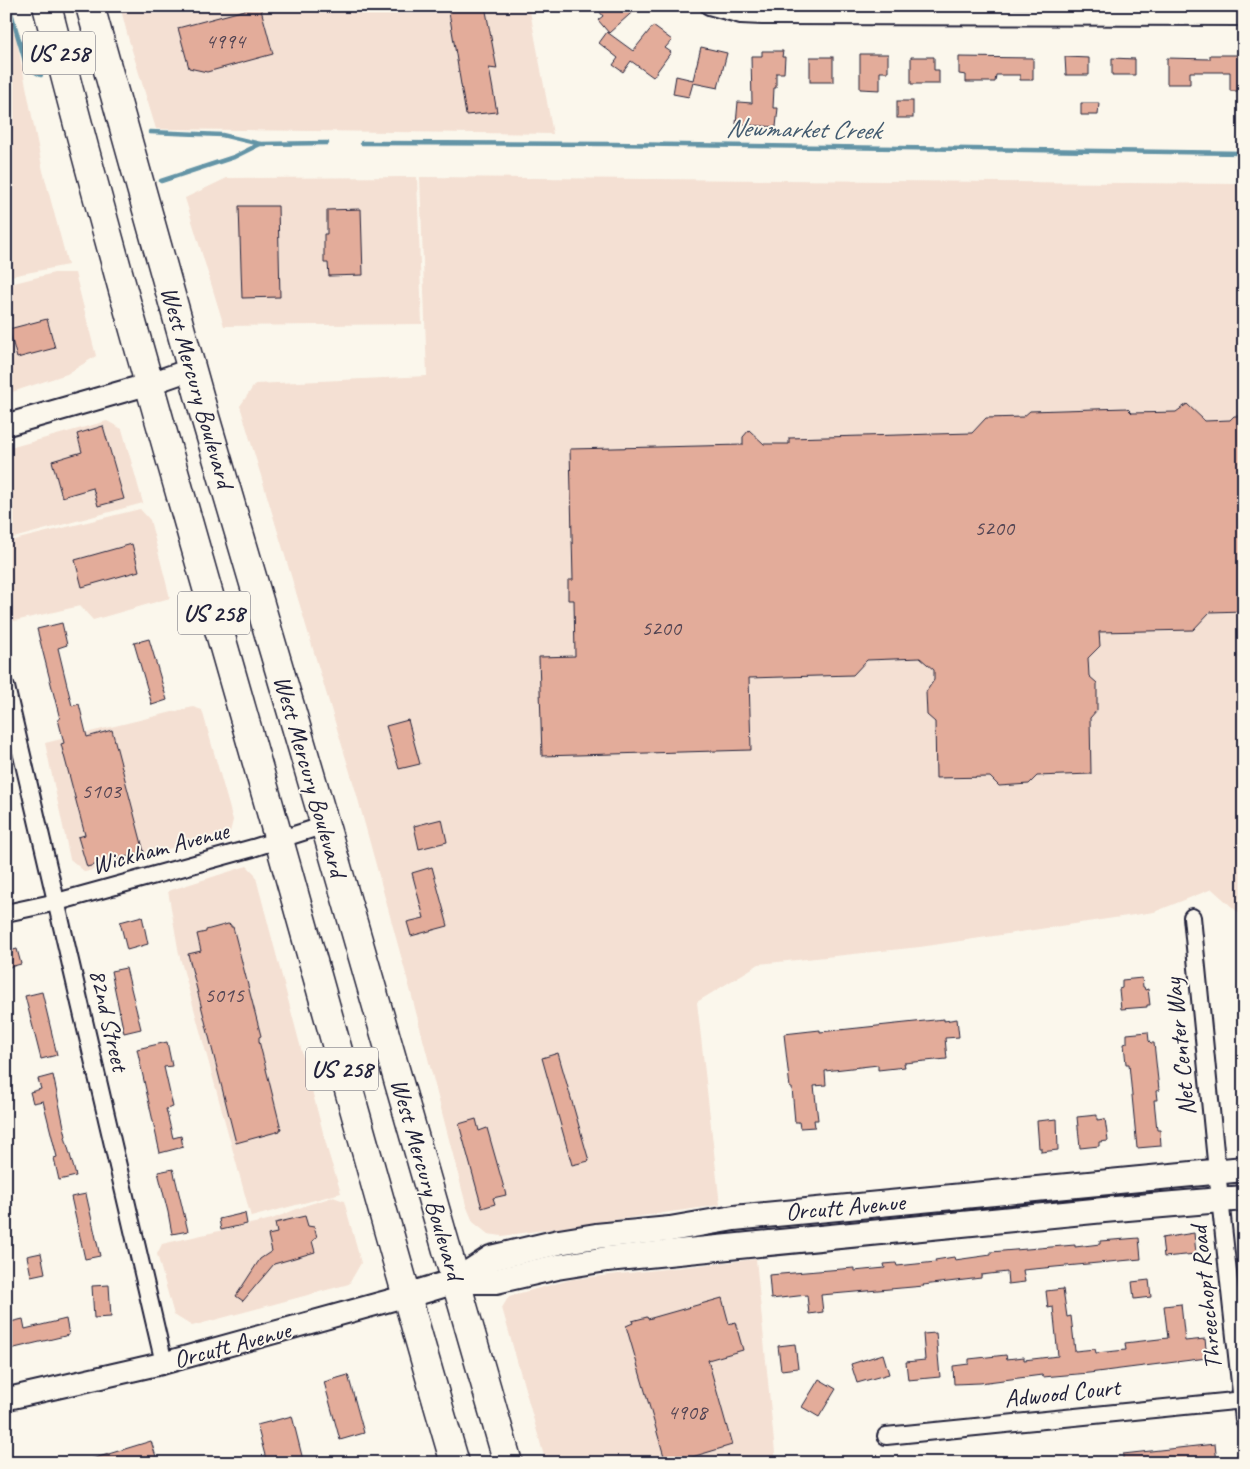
<svg xmlns="http://www.w3.org/2000/svg" width="1250" height="1469" font-family="Caveat,sans-serif">
	<style>
		.built { fill: #f4e0d3 }
		.lines { fill: none; stroke-linecap: round; stroke-linejoin: round }
		.stream { stroke: #6494a6; stroke-width: 4.5 }
		.building { fill: #e3ac9a; stroke: #22223b }
		.minor-casing { stroke: #22223b; stroke-width: 20 }
		.tertiary-casing { stroke: #22223b; stroke-width: 25 }
		.secondary-casing { stroke: #22223b; stroke-width: 28 }
		.trunk-casing { stroke: #22223b; stroke-width: 31 }
		.minor { stroke: #fbf7ec; stroke-width: 16 }
		.tertiary { stroke: #fbf7ec; stroke-width: 21 }
		.secondary { stroke: #fbf7ec; stroke-width: 24 }
		.trunk { stroke: #fbf7ec; stroke-width: 28 }
		.labels { text-anchor: middle; dominant-baseline: central; stroke-width: 4; stroke-linejoin: round; paint-order: stroke }
		.number-label { font-size: 22px; fill: #524453 }
		.shield { fill: #fbf7ec; stroke: #636270; stroke-width: 1 }
		.shield-label { font-size: 24px; font-weight: bold; fill: #22223b }
		.street-label { font-size: 25px; fill: #22223b; stroke: #fbf7ec }
		.water-label { font-size: 26px; font-style: italic; fill: #435b70; stroke: #fbf7ec }
	</style>
	<rect width="100%" height="100%" fill="#fbf7ec"/>
	<filter id="ink" filterUnits="userSpaceOnUse"><feTurbulence type="fractalNoise" baseFrequency=".02" numOctaves="2"/><feDisplacementMap in="SourceGraphic" scale="10" xChannelSelector="R" yChannelSelector="G"/><feConvolveMatrix kernelMatrix="1 2 1 2 8 2 1 2 1" color-interpolation-filters="sRGB"/></filter>
	<g filter="url(#ink)">
		<g class="built">
			<path d="M 6,6 L 10,6 L 43,171 L 68,265 L 6,277 Z"/>
			<path d="M 120,6 L 529,6 L 553,134 L 156,129 L 128,37 Z"/>
			<path d="M 417,177 L 422,324 L 224,326 L 185,198 L 227,178 Z"/>
			<path d="M 420,177 L 1244,184 L 1244,915 L 1241,915 L 1212,889 L 1154,912 L 920,947 L 759,964 L 697,1002 L 720,1205 L 502,1236 L 488,1234 L 473,1222 L 466,1205 L 410,989 L 356,792 L 240,406 L 255,384 L 427,376 Z"/>
			<path d="M 54,273 L 75,273 L 96,356 L 67,374 L 9,393 L 6,383 L 6,285 Z"/>
			<path d="M 107,421 L 122,429 L 143,503 L 6,540 L 6,449 Z"/>
			<path d="M 140,509 L 150,520 L 170,598 L 93,620 L 80,606 L 10,622 L 6,617 L 6,542 Z"/>
			<path d="M 193,707 L 202,710 L 233,820 L 230,832 L 85,872 L 70,859 L 45,743 Z"/>
			<path d="M 247,866 L 255,874 L 329,1155 L 341,1193 L 251,1217 L 179,954 L 168,891 Z"/>
			<path d="M 333,1197 L 344,1201 L 361,1263 L 349,1284 L 192,1326 L 174,1315 L 157,1254 L 162,1244 L 272,1219 L 307,1205 Z"/>
			<path d="M 756,1259 L 776,1463 L 546,1463 L 502,1308 L 509,1296 L 573,1279 Z"/>
		</g>
		<g class="lines">
			<g class="stream">
				<path d="M 9,6 L 25,61 L 32,70 L 41,75"/>
				<path d="M 150,132 L 222,135 L 260,144"/>
				<path d="M 362,143 L 612,144 L 1244,153"/>
				<path d="M 161,181 L 234,157 L 260,144 L 327,143"/>
			</g>
		</g>
		<g class="building">
			<path d="M 260,6 L 273,54 L 207,72 L 189,68 L 178,28 Z"/>
			<path d="M 448,6 L 485,6 L 497,69 L 489,68 L 497,112 L 466,115 Z"/>
			<path d="M 595,6 L 639,6 L 609,33 L 598,20 L 603,16 Z"/>
			<path d="M 653,26 L 672,40 L 665,48 L 671,52 L 653,77 L 631,61 L 623,72 L 613,65 L 618,58 L 599,43 L 607,32 L 633,51 Z"/>
			<path d="M 701,47 L 727,53 L 718,88 L 693,83 L 689,97 L 673,94 L 676,76 L 693,80 Z"/>
			<path d="M 762,51 L 783,51 L 782,57 L 785,57 L 784,73 L 776,73 L 776,88 L 774,88 L 773,108 L 778,108 L 776,127 L 736,124 L 738,102 L 752,103 L 751,56 L 762,56 Z"/>
			<path d="M 860,54 L 888,54 L 888,72 L 880,72 L 880,90 L 860,89 Z"/>
			<path d="M 1210,55 L 1242,55 L 1242,68 L 1244,68 L 1243,91 L 1230,91 L 1230,72 L 1190,72 L 1190,84 L 1167,84 L 1167,58 L 1210,59 Z"/>
			<rect x="810" y="57" width="23" height="25"/>
			<path d="M 911,57 L 934,57 L 934,70 L 939,70 L 939,84 L 911,84 Z"/>
			<path d="M 959,57 L 1033,58 L 1033,80 L 1020,80 L 1020,75 L 996,75 L 995,82 L 966,82 L 966,75 L 959,74 Z"/>
			<path d="M 1065,57 L 1089,58 L 1089,75 L 1066,75 Z"/>
			<path d="M 1112,58 L 1135,59 L 1135,75 L 1112,75 Z"/>
			<rect x="897" y="101" width="16" height="17"/>
			<path d="M 1081,103 L 1099,103 L 1098,115 L 1081,115 Z"/>
			<path d="M 239,206 L 278,206 L 280,297 L 242,298 Z"/>
			<path d="M 361,209 L 363,275 L 329,276 L 328,263 L 324,263 L 324,234 L 327,234 L 327,210 Z"/>
			<path d="M 47,319 L 55,348 L 17,358 L 9,329 Z"/>
			<path d="M 1187,404 L 1205,421 L 1230,420 L 1234,416 L 1244,416 L 1244,611 L 1210,612 L 1193,630 L 1099,632 L 1100,646 L 1088,658 L 1089,676 L 1097,683 L 1097,710 L 1090,718 L 1091,774 L 1037,776 L 1029,784 L 999,786 L 990,777 L 936,778 L 935,722 L 927,715 L 926,692 L 934,680 L 934,670 L 920,658 L 867,660 L 853,675 L 749,678 L 751,750 L 542,756 L 539,657 L 575,656 L 574,600 L 568,600 L 568,580 L 573,580 L 570,449 L 743,445 L 743,437 L 749,430 L 764,444 L 789,444 L 789,438 L 972,433 L 986,418 L 1023,417 L 1030,411 L 1127,408 L 1132,413 L 1176,412 Z"/>
			<path d="M 103,426 L 124,499 L 98,506 L 93,488 L 62,497 L 52,461 L 82,452 L 77,434 Z"/>
			<path d="M 132,544 L 139,571 L 82,587 L 75,560 Z"/>
			<path d="M 62,623 L 67,645 L 58,648 L 72,706 L 79,704 L 87,737 L 112,730 L 144,852 L 87,867 L 78,837 L 85,835 L 61,744 L 64,743 L 58,719 L 60,719 L 37,629 Z"/>
			<path d="M 149,639 L 167,700 L 152,705 L 134,643 Z"/>
			<path d="M 408,720 L 420,764 L 399,769 L 386,726 Z"/>
			<path d="M 442,819 L 447,842 L 419,849 L 414,826 Z"/>
			<path d="M 432,867 L 448,926 L 411,936 L 407,922 L 424,918 L 412,873 Z"/>
			<path d="M 142,916 L 148,944 L 127,950 L 120,922 Z"/>
			<path d="M 228,924 L 231,925 L 231,927 L 233,927 L 261,1036 L 259,1037 L 259,1041 L 281,1129 L 280,1129 L 280,1131 L 236,1143 L 188,954 L 201,951 L 197,934 L 206,932 L 206,930 Z"/>
			<path d="M 17,949 L 21,964 L 6,968 L 6,952 Z"/>
			<path d="M 126,968 L 141,1029 L 124,1033 L 111,971 Z"/>
			<path d="M 1142,978 L 1143,987 L 1144,987 L 1145,990 L 1148,989 L 1150,1005 L 1147,1005 L 1147,1007 L 1121,1009 L 1119,989 L 1122,988 L 1122,980 Z"/>
			<path d="M 42,992 L 57,1055 L 41,1059 L 25,996 Z"/>
			<path d="M 944,1019 L 944,1021 L 957,1019 L 959,1037 L 945,1038 L 947,1059 L 904,1063 L 905,1067 L 878,1070 L 878,1065 L 825,1071 L 826,1085 L 814,1086 L 818,1120 L 814,1120 L 815,1127 L 800,1128 L 799,1122 L 795,1122 L 792,1088 L 790,1088 L 784,1034 L 820,1030 L 820,1032 Z"/>
			<path d="M 1148,1032 L 1149,1041 L 1151,1043 L 1154,1043 L 1159,1090 L 1156,1091 L 1157,1100 L 1154,1100 L 1157,1130 L 1160,1130 L 1161,1146 L 1137,1148 L 1129,1064 L 1126,1064 L 1124,1044 L 1127,1043 L 1127,1034 Z"/>
			<path d="M 167,1042 L 172,1066 L 164,1067 L 173,1107 L 166,1109 L 173,1138 L 181,1136 L 183,1147 L 160,1153 L 137,1049 Z"/>
			<path d="M 558,1053 L 589,1161 L 572,1165 L 542,1058 Z"/>
			<path d="M 53,1075 L 66,1136 L 65,1137 L 76,1176 L 59,1180 L 54,1158 L 57,1157 L 43,1101 L 33,1103 L 30,1092 L 41,1089 L 38,1079 Z"/>
			<path d="M 1097,1115 L 1097,1120 L 1105,1119 L 1108,1141 L 1099,1142 L 1099,1146 L 1080,1148 L 1077,1117 Z"/>
			<path d="M 476,1119 L 479,1131 L 487,1128 L 506,1195 L 493,1198 L 495,1204 L 482,1208 L 459,1124 Z"/>
			<path d="M 1057,1119 L 1058,1150 L 1041,1152 L 1041,1148 L 1039,1148 L 1037,1121 Z"/>
			<path d="M 173,1169 L 188,1231 L 172,1234 L 168,1212 L 158,1172 Z"/>
			<path d="M 86,1194 L 100,1256 L 85,1259 L 71,1197 Z"/>
			<path d="M 245,1213 L 247,1224 L 221,1230 L 219,1219 Z"/>
			<path d="M 305,1216 L 308,1226 L 314,1227 L 317,1237 L 312,1241 L 315,1252 L 274,1264 L 243,1301 L 236,1296 L 260,1259 L 272,1251 L 268,1235 L 277,1233 L 275,1223 Z"/>
			<path d="M 1194,1233 L 1196,1254 L 1164,1257 L 1162,1238 Z"/>
			<path d="M 1139,1238 L 1141,1259 L 1023,1270 L 1025,1282 L 1008,1284 L 1007,1272 L 981,1275 L 981,1278 L 923,1285 L 924,1286 L 821,1295 L 823,1312 L 809,1314 L 807,1295 L 771,1299 L 769,1275 L 854,1268 L 854,1271 L 885,1268 L 884,1264 L 896,1263 L 897,1266 L 936,1262 L 935,1260 L 954,1257 L 955,1260 L 991,1255 L 991,1252 L 1075,1245 L 1075,1247 L 1100,1244 L 1100,1241 Z"/>
			<path d="M 41,1253 L 45,1273 L 31,1276 L 27,1256 Z"/>
			<path d="M 1149,1280 L 1151,1297 L 1134,1299 L 1132,1282 Z"/>
			<path d="M 109,1285 L 111,1317 L 94,1318 L 92,1286 Z"/>
			<path d="M 1063,1289 L 1067,1317 L 1071,1316 L 1075,1351 L 1095,1349 L 1096,1353 L 1126,1350 L 1125,1343 L 1168,1338 L 1164,1306 L 1181,1304 L 1185,1341 L 1205,1339 L 1207,1358 L 1089,1373 L 1043,1377 L 1042,1375 L 980,1383 L 954,1384 L 953,1366 L 969,1364 L 969,1359 L 1006,1355 L 1007,1359 L 1024,1357 L 1024,1360 L 1058,1356 L 1053,1307 L 1048,1308 L 1046,1291 Z"/>
			<path d="M 722,1298 L 729,1324 L 735,1322 L 743,1350 L 708,1360 L 732,1445 L 672,1463 L 666,1463 L 626,1326 L 633,1323 L 632,1321 L 647,1317 L 648,1319 Z"/>
			<path d="M 23,1319 L 25,1329 L 66,1319 L 69,1335 L 6,1350 L 6,1323 Z"/>
			<path d="M 936,1333 L 940,1377 L 908,1380 L 906,1362 L 925,1360 L 923,1334 Z"/>
			<path d="M 795,1344 L 798,1368 L 781,1370 L 778,1346 Z"/>
			<path d="M 883,1354 L 889,1374 L 857,1383 L 851,1364 Z"/>
			<path d="M 348,1375 L 364,1433 L 340,1440 L 324,1382 Z"/>
			<path d="M 819,1379 L 836,1389 L 819,1417 L 802,1407 Z"/>
			<path d="M 292,1416 L 303,1460 L 292,1463 L 267,1463 L 257,1425 Z"/>
			<path d="M 151,1441 L 158,1463 L 89,1463 L 89,1460 Z"/>
			<path d="M 1215,1444 L 1217,1463 L 1123,1463 L 1123,1454 Z"/>
		</g>
		<g class="lines">
			<g class="minor-casing">
				<g id="minor">
					<path d="M 709,6 L 741,15 L 762,16 L 1244,17"/>
					<path d="M 6,687 L 164,1363"/>
					<path d="M 6,913 L 57,902 L 253,848 L 325,825"/>
					<path d="M 1192,917 L 1217,1171 L 1244,1420"/>
					<path d="M 886,1436 L 1244,1400"/>
				</g>
			</g>
			<g class="tertiary-casing">
				<g id="tertiary">
					<path d="M 6,425 L 149,384 L 192,369"/>
					<path d="M 6,1399 L 164,1363 L 406,1296"/>
				</g>
			</g>
			<g class="secondary-casing">
				<g id="secondary">
					<path d="M 456,1281 L 496,1281 L 557,1267 L 607,1259 L 1104,1210 L 1244,1198"/>
					<path d="M 406,1296 L 456,1281 L 491,1258 L 559,1242 L 596,1236 L 670,1229 L 734,1218 L 1244,1169"/>
				</g>
			</g>
			<g class="trunk-casing">
				<g id="trunk">
					<path d="M 47,6 C 117,279 196,548 273,819 C 334,1034 392,1249 455,1463"/>
					<path d="M 90,6 L 205,417 L 325,825 L 508,1463"/>
				</g>
			</g>
			<use href="#minor" class="minor"/>
			<use href="#tertiary" class="tertiary"/>
			<use href="#secondary" class="secondary"/>
			<use href="#trunk" class="trunk"/>
		</g>
	</g>
	<g class="labels">
		<g class="number-label">
			<text x="225" y="41">4994</text>
			<text x="994" y="528">5200</text>
			<text x="661" y="628">5200</text>
			<text x="101" y="791">5103</text>
			<text x="224" y="995">5015</text>
			<text x="687" y="1412">4908</text>
		</g>
		<g class="shield">
			<rect x="23" y="31.5" width="72" height="43" rx="4"/>
			<rect x="178" y="591.5" width="72" height="43" rx="4"/>
			<rect x="306" y="1047.5" width="72" height="43" rx="4"/>
		</g>
		<g class="shield-label">
			<text x="59" y="53">US 258</text>
			<text x="214" y="613">US 258</text>
			<text x="342" y="1069">US 258</text>
		</g>
		<g class="street-label">
			<text transform="translate(197 387) rotate(74)">West Mercury Boulevard</text>
			<text transform="translate(310 776) rotate(74)">West Mercury Boulevard</text>
			<text transform="translate(160 848) rotate(-15)">Wickham Avenue</text>
			<text transform="translate(109 1020) rotate(77)">82nd Street</text>
			<text transform="translate(1180 1047) rotate(-96)">Net Center Way</text>
			<text transform="translate(427 1179) rotate(74)">West Mercury Boulevard</text>
			<text transform="translate(845 1207) rotate(-5)">Orcutt Avenue</text>
			<text transform="translate(1206 1298) rotate(-96)">Threechopt Road</text>
			<text transform="translate(232 1345) rotate(-15)">Orcutt Avenue</text>
			<text transform="translate(1062 1393) rotate(-6)">Adwood Court</text>
		</g>
		<g class="water-label">
			<text transform="translate(803 129) rotate(1)">Newmarket Creek</text>
		</g>
	</g>
	<rect width="1250" height="1469" fill="none" stroke="#fbf7ec" stroke-width="25"/>
	<rect x="12" y="12" width="1225" height="1444" fill="none" stroke="#22223b" stroke-width="2" filter="url(#ink)"/>
</svg>
